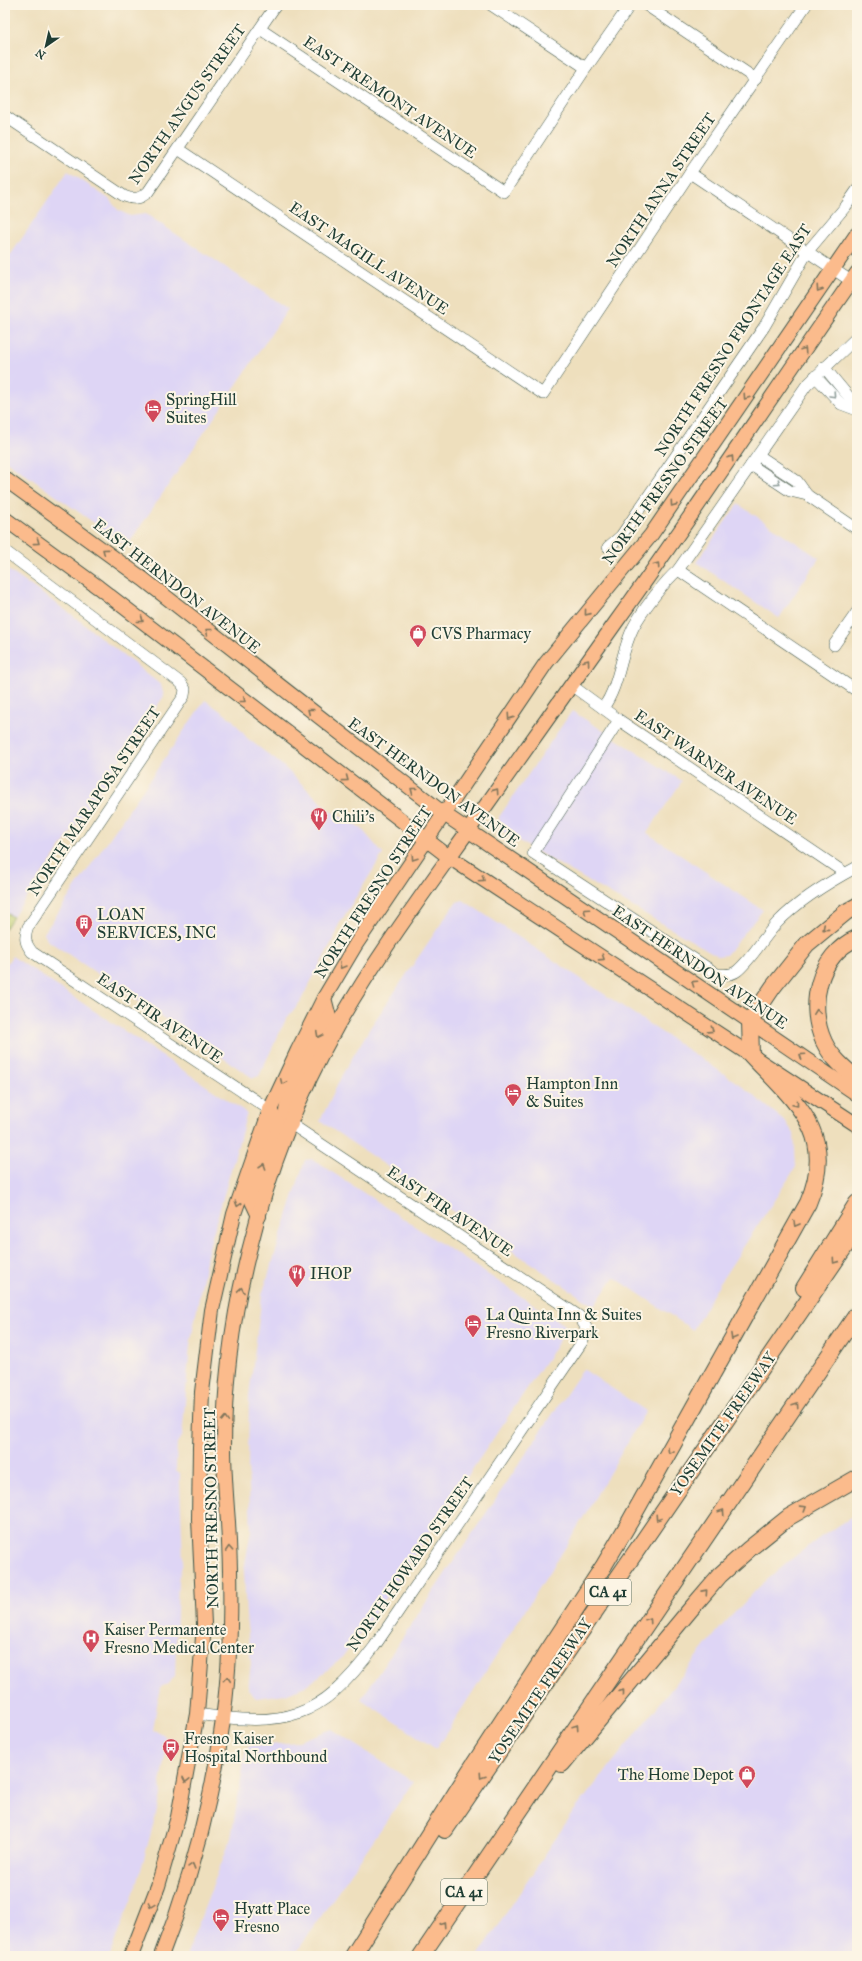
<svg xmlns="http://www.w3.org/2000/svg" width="862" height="1961" font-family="'IM FELL Great Primer',serif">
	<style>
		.built { fill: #ded5f5 }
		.green { fill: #becd6f; stroke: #6e8552 }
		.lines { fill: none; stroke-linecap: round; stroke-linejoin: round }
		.minor-casing { stroke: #3e5549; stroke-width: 12 }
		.major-casing { stroke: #3e5549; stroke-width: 16 }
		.highway-casing { stroke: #3e5549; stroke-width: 18 }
		.minor { stroke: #fff; stroke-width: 11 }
		.major { stroke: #fbbb8c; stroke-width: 14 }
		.highway { stroke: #fbbb8c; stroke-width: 16 }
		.oneway { stroke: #82765c }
		.oneway2 { stroke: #8f9e9a }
		.labels { text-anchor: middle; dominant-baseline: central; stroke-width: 4; stroke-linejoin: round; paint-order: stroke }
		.shield { fill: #fcf5e5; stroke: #617469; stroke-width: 1 }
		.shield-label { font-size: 15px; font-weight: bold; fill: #1f3d34 }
		.street-label { font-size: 16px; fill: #1f3d34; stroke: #fcf5e5 }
		.poi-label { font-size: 16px; fill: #1f3d34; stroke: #fcf5e5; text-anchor: start }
	</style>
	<rect width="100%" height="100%" fill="#fcf5e5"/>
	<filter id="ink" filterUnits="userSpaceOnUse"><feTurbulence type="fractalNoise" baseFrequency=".025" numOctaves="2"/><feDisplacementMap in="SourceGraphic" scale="8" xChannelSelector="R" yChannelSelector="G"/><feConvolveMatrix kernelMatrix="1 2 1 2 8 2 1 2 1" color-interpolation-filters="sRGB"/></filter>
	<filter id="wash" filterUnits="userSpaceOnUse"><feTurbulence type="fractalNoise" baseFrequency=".012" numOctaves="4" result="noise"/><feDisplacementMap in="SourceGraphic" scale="16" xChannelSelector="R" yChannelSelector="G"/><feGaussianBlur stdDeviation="0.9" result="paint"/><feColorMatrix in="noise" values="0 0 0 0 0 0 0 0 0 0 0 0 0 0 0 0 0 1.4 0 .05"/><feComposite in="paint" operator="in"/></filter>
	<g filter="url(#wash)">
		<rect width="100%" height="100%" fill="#eedfbd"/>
		<g class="built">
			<path d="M 68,171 L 109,199 L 118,210 L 130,216 L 146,214 L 288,309 L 127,546 L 5,460 L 5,263 Z"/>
			<path d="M 738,504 L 819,558 L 779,618 L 697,563 L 697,561 Z"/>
			<path d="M 5,568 L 71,614 L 161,685 L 164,696 L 13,917 L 5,912 Z"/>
			<path d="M 205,700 L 232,719 L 247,738 L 282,765 L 330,811 L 361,828 L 383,854 L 338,926 L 337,932 L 300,1002 L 286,1019 L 259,1076 L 253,1078 L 47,940 L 44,933 Z"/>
			<path d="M 572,711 L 682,781 L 647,833 L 763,910 L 726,955 L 718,956 L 500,830 L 499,817 Z"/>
			<path d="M 463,900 L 739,1084 L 785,1121 L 794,1134 L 796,1167 L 719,1284 L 693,1330 L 614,1277 L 594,1306 L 320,1121 L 342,1075 L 370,1028 L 453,906 L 457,902 Z"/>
			<path d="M 12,956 L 247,1113 L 208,1251 L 190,1345 L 182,1437 L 177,1443 L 176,1470 L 180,1473 L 180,1482 L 183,1562 L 178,1581 L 175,1676 L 168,1684 L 160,1687 L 153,1730 L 163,1734 L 168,1741 L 160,1783 L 162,1792 L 136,1888 L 109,1956 L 5,1956 L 5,967 Z"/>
			<path d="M 312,1159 L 565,1325 L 566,1331 L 375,1613 L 340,1660 L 308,1685 L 285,1694 L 256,1698 L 248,1690 L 251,1663 L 246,1615 L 244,1570 L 251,1530 L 248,1465 L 249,1396 L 262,1295 L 305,1160 Z"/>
			<path d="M 583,1369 L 646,1411 L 567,1545 L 436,1749 L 361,1699 Z"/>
			<path d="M 857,1514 L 857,1956 L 478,1956 L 573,1812 L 721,1627 L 759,1587 L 794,1557 L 822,1536 Z"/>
			<path d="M 332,1729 L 413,1782 L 294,1956 L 186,1956 L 231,1838 L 246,1748 L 250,1745 L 271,1745 L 296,1742 Z"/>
		</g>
		<path class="green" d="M 5,912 L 13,917 L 5,929 Z"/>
	</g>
	<g filter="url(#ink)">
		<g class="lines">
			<g class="minor-casing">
				<g id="minor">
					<path d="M 491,5 L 586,68"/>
					<path d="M 646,5 L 756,79"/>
					<path d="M 260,29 L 504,192 L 586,68 L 630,5"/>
					<path d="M 5,116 L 124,196 C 134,200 140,199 148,192 L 276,5"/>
					<path d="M 178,149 L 543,394 L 690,173 L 806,5"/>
					<path d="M 690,173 L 857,285"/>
					<path d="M 824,367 L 849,397 L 854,408"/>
					<path d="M 815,376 L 841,404 L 857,410"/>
					<path d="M 758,455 L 797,481 L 807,495"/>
					<path d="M 751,465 L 790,491 L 807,495 L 857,529"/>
					<path d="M 608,547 L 621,536 L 764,327 L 808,251 L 846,206 L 857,190"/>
					<path d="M 5,551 L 181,683 L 185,689 L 184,696 L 28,927 C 24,938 25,943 32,952 L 270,1110"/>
					<path d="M 678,570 L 857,691"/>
					<path d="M 834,645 L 857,612"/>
					<path d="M 571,685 L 619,720 L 845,873"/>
					<path d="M 603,708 C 620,685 620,654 633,628 C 641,612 665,581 678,570 L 806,386 L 857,337"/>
					<path d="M 619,720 L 533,853 L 717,974 C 724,975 732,975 737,971 C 750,961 764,937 777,923 C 799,900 829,882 857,867"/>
					<path d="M 197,1714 C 285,1727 319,1721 374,1647 L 582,1342 L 587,1329 L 579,1316 L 291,1124"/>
				</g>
			</g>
			<g class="major-casing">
				<g id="major">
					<path d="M 5,479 L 143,579 L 444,814 L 857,1094"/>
					<path d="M 5,519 L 98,587 L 449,857 L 857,1125"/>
					<path d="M 291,1124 C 289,1120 286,1117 286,1113 C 285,1096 319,1034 329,1017 L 324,998"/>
					<path d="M 259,1216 L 252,1201 L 276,1129 L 276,1121 L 270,1110"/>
					<path d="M 131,1956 L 158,1886 L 178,1817 L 197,1714 L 204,1624 L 199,1519 L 200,1447 L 202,1392 L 212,1310 L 234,1214 L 270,1110 L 298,1050 L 324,998 L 356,944 L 546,663 L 651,535 L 857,234"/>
					<path d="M 161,1956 C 202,1852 228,1738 230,1626 C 231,1592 230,1557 228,1522 C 226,1497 224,1472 224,1447 C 224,1382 233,1315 249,1251 C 268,1173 298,1095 338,1024 C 378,954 428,887 475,821 C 522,755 569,688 616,622 C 699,507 776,389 857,273"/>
				</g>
			</g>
			<g class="highway-casing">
				<g id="highway">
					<path d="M 857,938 C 818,955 807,1006 824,1042 C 831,1057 844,1068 857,1079"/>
					<path d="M 804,1288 L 857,1203"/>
					<path d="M 562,1764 L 690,1610 L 720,1575 L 749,1549 L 789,1517 L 857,1478"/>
					<path d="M 445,1830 L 857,1229"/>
					<path d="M 353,1956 L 469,1772 L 603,1567 L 629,1523 L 808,1203 C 838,1133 795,1102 751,1055 L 750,1021 L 773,987 L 807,944 L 846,912 L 857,906"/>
					<path d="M 421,1956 L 857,1314"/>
				</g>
			</g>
			<use href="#minor" class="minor"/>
			<use href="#major" class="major"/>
			<use href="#highway" class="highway"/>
		</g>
		<defs><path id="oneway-chevron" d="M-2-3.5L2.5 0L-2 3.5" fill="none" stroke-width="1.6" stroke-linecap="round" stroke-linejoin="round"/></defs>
		<g class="oneway">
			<use href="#oneway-chevron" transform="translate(819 289) rotate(124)"/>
			<use href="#oneway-chevron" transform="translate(804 350) rotate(-56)"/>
			<use href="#oneway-chevron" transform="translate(746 397) rotate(124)"/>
			<use href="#oneway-chevron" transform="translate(731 458) rotate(-56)"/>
			<use href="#oneway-chevron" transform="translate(673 504) rotate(125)"/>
			<use href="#oneway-chevron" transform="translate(37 542) rotate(36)"/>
			<use href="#oneway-chevron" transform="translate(105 551) rotate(-143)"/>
			<use href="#oneway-chevron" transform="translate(657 565) rotate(-55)"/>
			<use href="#oneway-chevron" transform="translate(587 613) rotate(129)"/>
			<use href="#oneway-chevron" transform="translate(141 620) rotate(38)"/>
			<use href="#oneway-chevron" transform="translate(208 631) rotate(-142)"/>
			<use href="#oneway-chevron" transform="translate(587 662) rotate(-54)"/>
			<use href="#oneway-chevron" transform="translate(243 700) rotate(38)"/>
			<use href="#oneway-chevron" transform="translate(310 711) rotate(-142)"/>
			<use href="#oneway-chevron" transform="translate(510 717) rotate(124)"/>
			<use href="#oneway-chevron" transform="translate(346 779) rotate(37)"/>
			<use href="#oneway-chevron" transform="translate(413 790) rotate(-142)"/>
			<use href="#oneway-chevron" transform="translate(496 791) rotate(-55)"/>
			<use href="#oneway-chevron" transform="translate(414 858) rotate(124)"/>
			<use href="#oneway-chevron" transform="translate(482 879) rotate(34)"/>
			<use href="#oneway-chevron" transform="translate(586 911) rotate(-146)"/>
			<use href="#oneway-chevron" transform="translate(825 928) rotate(140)"/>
			<use href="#oneway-chevron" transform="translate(602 958) rotate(33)"/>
			<use href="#oneway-chevron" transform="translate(342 966) rotate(121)"/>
			<use href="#oneway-chevron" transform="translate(694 983) rotate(-146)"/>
			<use href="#oneway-chevron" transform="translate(817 1012) rotate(-96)"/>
			<use href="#oneway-chevron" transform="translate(711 1030) rotate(33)"/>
			<use href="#oneway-chevron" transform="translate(319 1035) rotate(117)"/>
			<use href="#oneway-chevron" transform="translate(802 1056) rotate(-146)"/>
			<use href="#oneway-chevron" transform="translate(283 1082) rotate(114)"/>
			<use href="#oneway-chevron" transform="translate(796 1104) rotate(50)"/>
			<use href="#oneway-chevron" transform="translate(263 1166) rotate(-71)"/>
			<use href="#oneway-chevron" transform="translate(238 1204) rotate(108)"/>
			<use href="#oneway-chevron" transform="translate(796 1224) rotate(119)"/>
			<use href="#oneway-chevron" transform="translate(835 1261) rotate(125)"/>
			<use href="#oneway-chevron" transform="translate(241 1290) rotate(-81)"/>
			<use href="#oneway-chevron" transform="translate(733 1337) rotate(119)"/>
			<use href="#oneway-chevron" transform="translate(796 1405) rotate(-56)"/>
			<use href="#oneway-chevron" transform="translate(225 1419) rotate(-88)"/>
			<use href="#oneway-chevron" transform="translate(670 1451) rotate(119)"/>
			<use href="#oneway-chevron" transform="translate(804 1508) rotate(-32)"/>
			<use href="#oneway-chevron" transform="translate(722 1512) rotate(-56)"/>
			<use href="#oneway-chevron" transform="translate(658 1518) rotate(124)"/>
			<use href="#oneway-chevron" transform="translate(229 1549) rotate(-93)"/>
			<use href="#oneway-chevron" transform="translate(705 1592) rotate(-48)"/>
			<use href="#oneway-chevron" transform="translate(649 1620) rotate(-56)"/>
			<use href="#oneway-chevron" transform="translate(227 1679) rotate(-85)"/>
			<use href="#oneway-chevron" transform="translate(622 1692) rotate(-51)"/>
			<use href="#oneway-chevron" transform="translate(576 1727) rotate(-56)"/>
			<use href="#oneway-chevron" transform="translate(482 1776) rotate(124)"/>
			<use href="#oneway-chevron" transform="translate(186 1780) rotate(102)"/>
			<use href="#oneway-chevron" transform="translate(192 1866) rotate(-74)"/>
			<use href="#oneway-chevron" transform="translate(151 1905) rotate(110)"/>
			<use href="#oneway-chevron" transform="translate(443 1924) rotate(-56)"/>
		</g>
		<g class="oneway2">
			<use href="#oneway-chevron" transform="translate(833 395) rotate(47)"/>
			<use href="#oneway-chevron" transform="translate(778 483) rotate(34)"/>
		</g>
	</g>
	<defs>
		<g id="hotel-pin" transform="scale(0.9)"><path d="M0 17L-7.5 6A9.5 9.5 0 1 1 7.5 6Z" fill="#d1495b" stroke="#fcf5e5"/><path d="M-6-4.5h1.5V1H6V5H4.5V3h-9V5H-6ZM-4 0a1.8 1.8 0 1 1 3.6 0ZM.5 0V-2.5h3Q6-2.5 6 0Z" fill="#fff"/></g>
		<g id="shop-pin" transform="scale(0.9)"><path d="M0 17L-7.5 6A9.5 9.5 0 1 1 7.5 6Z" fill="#d1495b" stroke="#fcf5e5"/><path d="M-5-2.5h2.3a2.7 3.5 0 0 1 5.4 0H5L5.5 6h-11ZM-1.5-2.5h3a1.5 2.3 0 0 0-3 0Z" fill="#fff"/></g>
		<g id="restaurant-pin" transform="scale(0.9)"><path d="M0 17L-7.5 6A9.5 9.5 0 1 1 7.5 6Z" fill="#d1495b" stroke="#fcf5e5"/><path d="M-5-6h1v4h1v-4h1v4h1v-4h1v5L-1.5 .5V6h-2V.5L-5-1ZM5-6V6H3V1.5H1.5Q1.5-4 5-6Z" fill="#fff"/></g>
		<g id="building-pin" transform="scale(0.9)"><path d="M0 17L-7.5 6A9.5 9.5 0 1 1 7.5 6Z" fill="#d1495b" stroke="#fcf5e5"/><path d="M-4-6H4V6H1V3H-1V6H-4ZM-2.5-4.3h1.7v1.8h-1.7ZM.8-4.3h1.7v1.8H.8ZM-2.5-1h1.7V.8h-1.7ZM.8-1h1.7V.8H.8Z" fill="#fff"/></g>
		<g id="hospital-pin" transform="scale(0.9)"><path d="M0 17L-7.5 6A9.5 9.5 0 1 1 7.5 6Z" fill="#d1495b" stroke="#fcf5e5"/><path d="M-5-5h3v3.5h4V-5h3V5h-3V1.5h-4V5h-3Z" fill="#fff"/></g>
		<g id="bus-pin" transform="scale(0.9)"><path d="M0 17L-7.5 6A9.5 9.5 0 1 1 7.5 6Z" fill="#d1495b" stroke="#fcf5e5"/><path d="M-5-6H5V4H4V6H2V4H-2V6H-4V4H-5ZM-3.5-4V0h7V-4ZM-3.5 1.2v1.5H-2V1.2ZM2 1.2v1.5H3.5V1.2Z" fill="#fff"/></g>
	</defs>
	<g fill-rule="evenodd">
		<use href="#hotel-pin" x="153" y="408"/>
		<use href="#shop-pin" x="418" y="633"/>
		<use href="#restaurant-pin" x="319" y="816"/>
		<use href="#building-pin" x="84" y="923"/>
		<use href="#hotel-pin" x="513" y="1092"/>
		<use href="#restaurant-pin" x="297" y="1273"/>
		<use href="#hotel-pin" x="473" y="1323"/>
		<use href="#hospital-pin" x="91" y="1638"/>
		<use href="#bus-pin" x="171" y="1747"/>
		<use href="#shop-pin" x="747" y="1774"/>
		<use href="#hotel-pin" x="221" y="1917"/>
	</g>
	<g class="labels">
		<g class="shield">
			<rect x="585" y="1579" width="46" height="26" rx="3"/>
			<rect x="441" y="1879" width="46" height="26" rx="3"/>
		</g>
		<g class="shield-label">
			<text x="608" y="1592">CA 41</text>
			<text x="464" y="1892">CA 41</text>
		</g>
		<g class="street-label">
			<text transform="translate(390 97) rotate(34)">EAST FREMONT AVENUE</text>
			<text transform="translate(187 104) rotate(-55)">NORTH ANGUS STREET</text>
			<text transform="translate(661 190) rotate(-56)">NORTH ANNA STREET</text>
			<text transform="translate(369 258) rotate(34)">EAST MAGILL AVENUE</text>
			<text transform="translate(733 340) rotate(-57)">NORTH FRESNO FRONTAGE EAST</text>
			<text transform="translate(665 481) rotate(-54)">NORTH FRESNO STREET</text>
			<text transform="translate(177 586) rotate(38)">EAST HERNDON AVENUE</text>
			<text transform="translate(716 767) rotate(34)">EAST WARNER AVENUE</text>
			<text transform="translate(434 782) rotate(36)">EAST HERNDON AVENUE</text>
			<text transform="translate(94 801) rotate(-56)">NORTH MARAPOSA STREET</text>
			<text transform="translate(373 892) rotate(-57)">NORTH FRESNO STREET</text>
			<text transform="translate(700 967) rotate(34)">EAST HERNDON AVENUE</text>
			<text transform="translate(160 1018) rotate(34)">EAST FIR AVENUE</text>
			<text transform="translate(450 1211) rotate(34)">EAST FIR AVENUE</text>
			<text transform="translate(723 1424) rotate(-55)">YOSEMITE FREEWAY</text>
			<text transform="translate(211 1508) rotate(-91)">NORTH FRESNO STREET</text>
			<text transform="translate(410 1564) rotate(-55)">NORTH HOWARD STREET</text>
			<text transform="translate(540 1691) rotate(-56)">YOSEMITE FREEWAY</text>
		</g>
		<g class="poi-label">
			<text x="166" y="399">SpringHill<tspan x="166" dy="18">Suites</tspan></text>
			<text x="431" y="633">CVS Pharmacy</text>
			<text x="332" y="816">Chili's</text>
			<text x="97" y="914">LOAN<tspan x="97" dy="18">SERVICES, INC</tspan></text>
			<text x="526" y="1083">Hampton Inn<tspan x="526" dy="18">&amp; Suites</tspan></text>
			<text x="310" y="1273">IHOP</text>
			<text x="486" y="1314">La Quinta Inn &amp; Suites<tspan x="486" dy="18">Fresno Riverpark</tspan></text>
			<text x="104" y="1629">Kaiser Permanente<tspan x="104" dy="18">Fresno Medical Center</tspan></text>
			<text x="184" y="1738">Fresno Kaiser<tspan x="184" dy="18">Hospital Northbound</tspan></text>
			<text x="734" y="1774" text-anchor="end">The Home Depot</text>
			<text x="234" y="1908">Hyatt Place<tspan x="234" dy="18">Fresno</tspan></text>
		</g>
	</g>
	<rect width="862" height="1961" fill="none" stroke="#fcf5e5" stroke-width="20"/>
	<g transform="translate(46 46) rotate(214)" stroke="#fcf5e5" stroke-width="3" paint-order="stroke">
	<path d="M0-3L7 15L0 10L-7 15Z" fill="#1f3d34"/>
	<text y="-6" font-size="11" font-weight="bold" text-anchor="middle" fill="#1f3d34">N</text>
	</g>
</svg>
